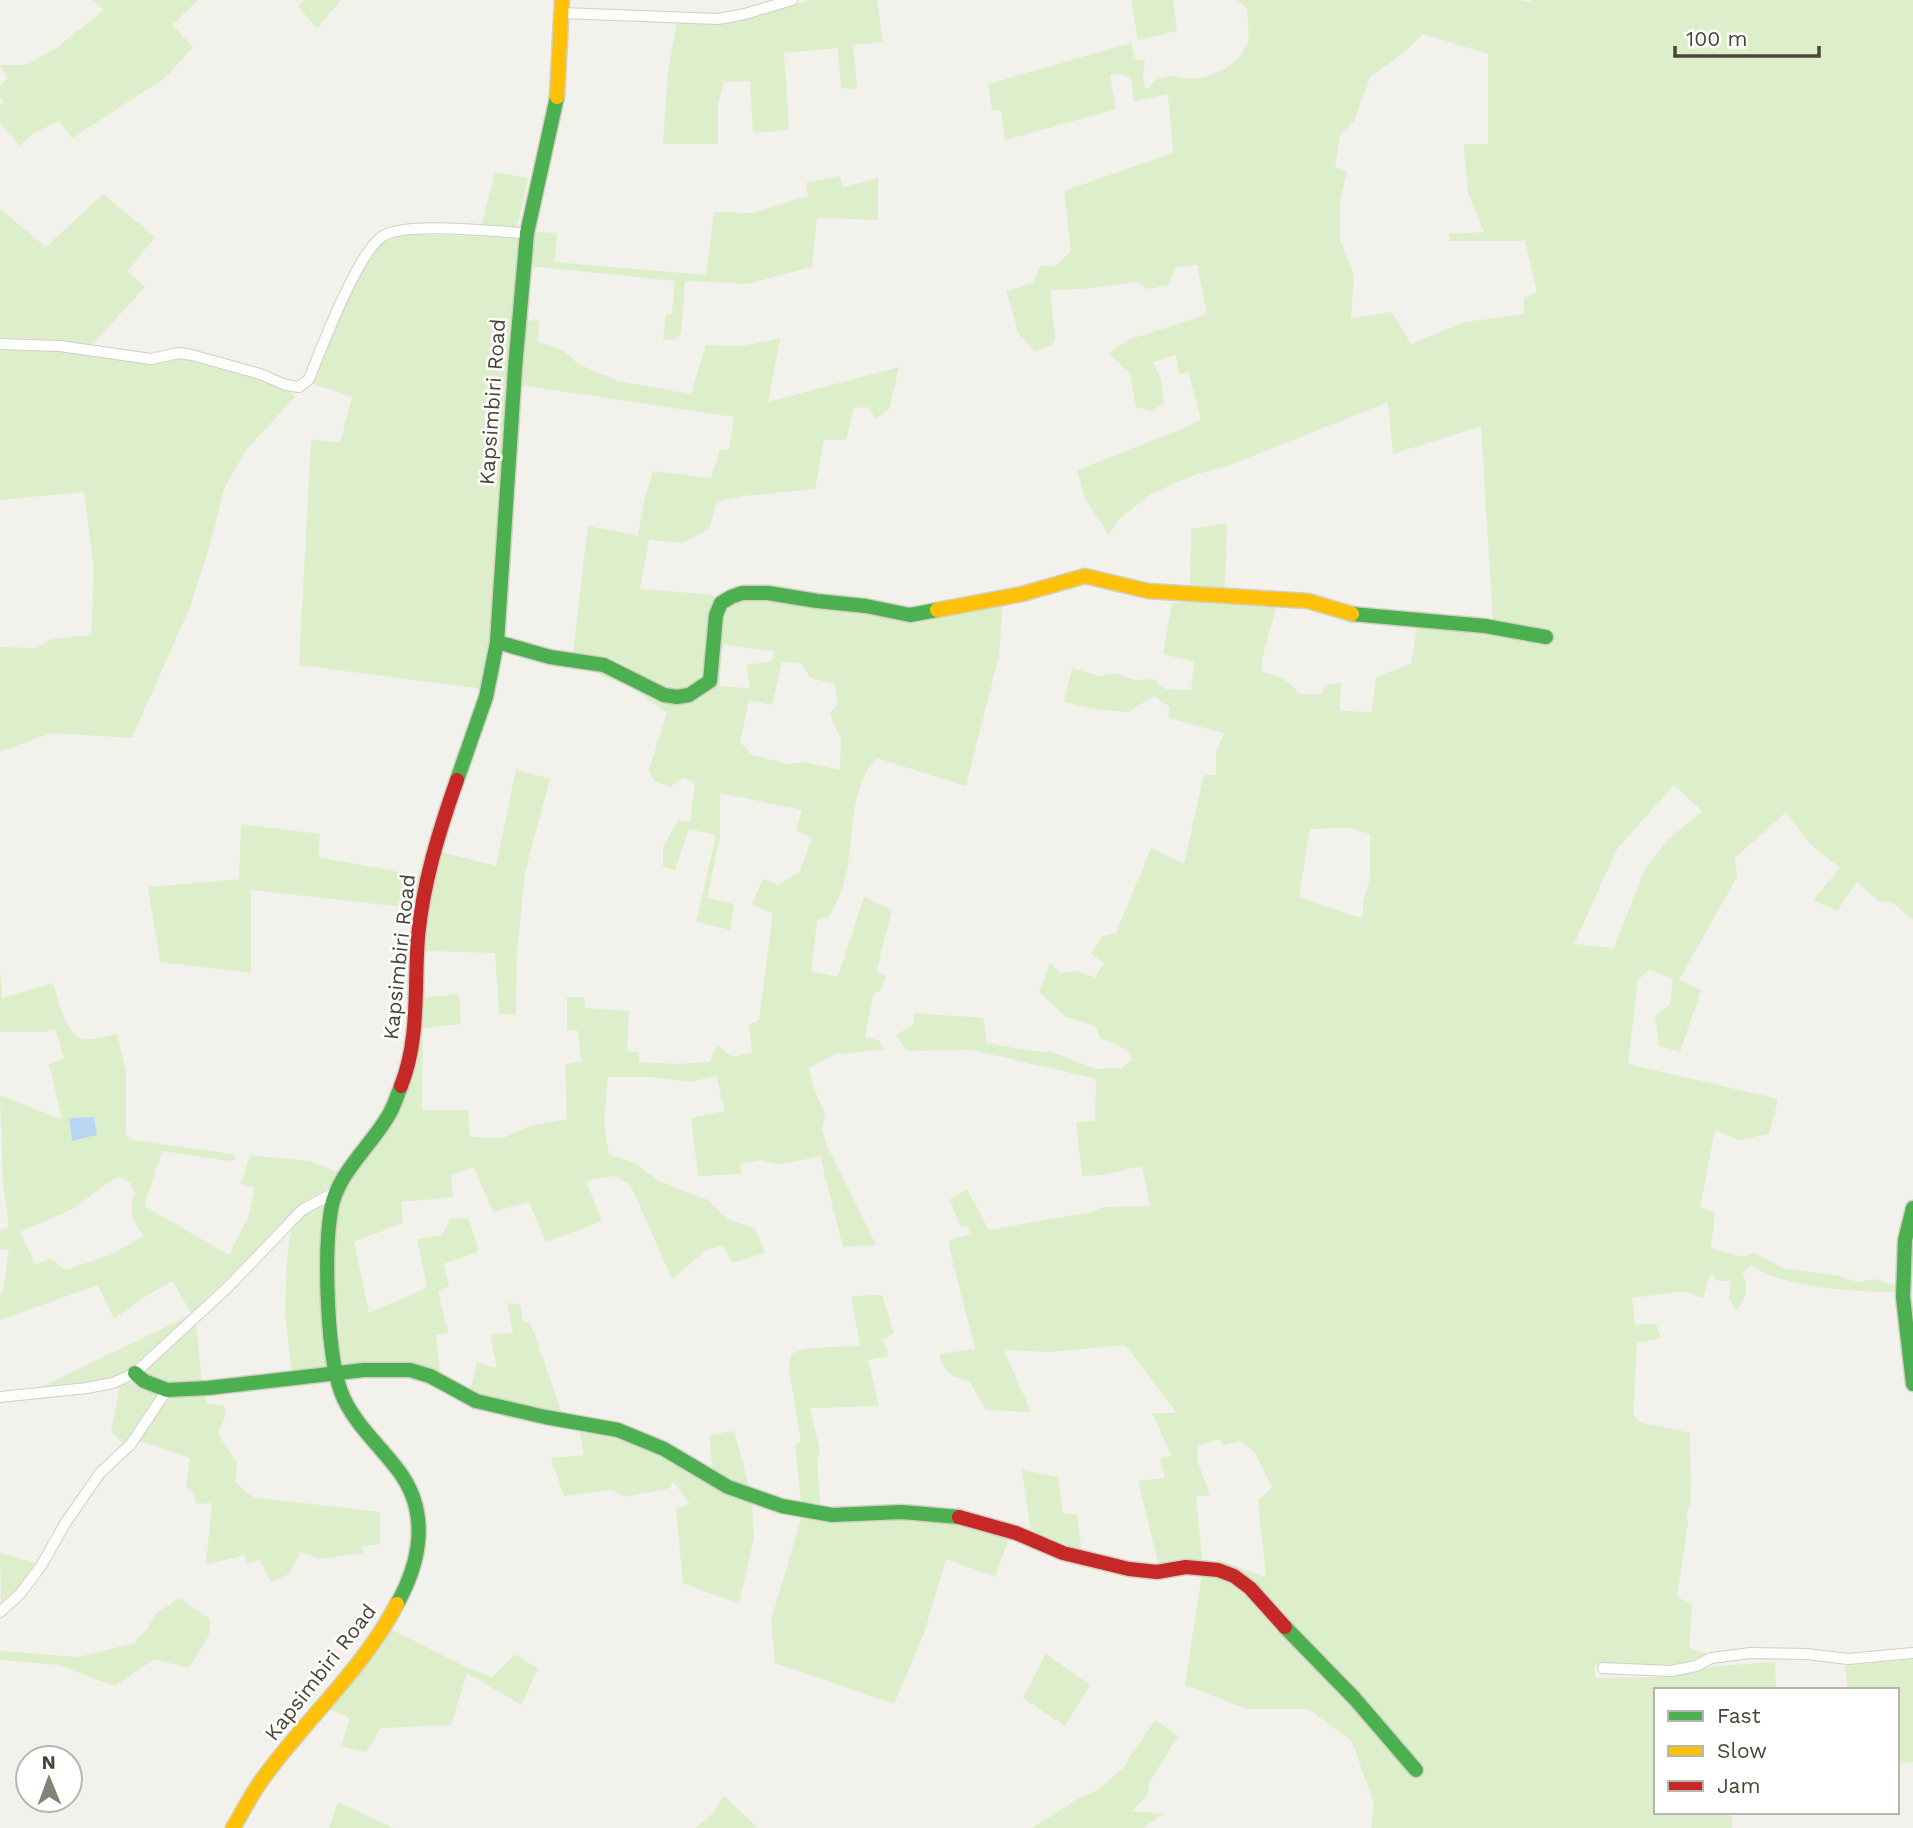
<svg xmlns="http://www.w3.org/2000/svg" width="1913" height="1828" font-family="'Work Sans',sans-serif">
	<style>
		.green { fill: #dcefca; fill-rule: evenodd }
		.water { fill: #b9d6f4 }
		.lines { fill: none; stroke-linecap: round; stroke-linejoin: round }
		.street-casing { stroke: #d0cfc9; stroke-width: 12 }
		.fast-casing { stroke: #d2d0c2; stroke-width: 17 }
		.slow-casing { stroke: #d2d0c2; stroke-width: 17 }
		.jam-casing { stroke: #d2d0c2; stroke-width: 17 }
		.street { stroke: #fdfdfc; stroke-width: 10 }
		.fast { stroke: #4caf50; stroke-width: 14 }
		.slow { stroke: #ffc107; stroke-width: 14 }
		.jam { stroke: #c62828; stroke-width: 14 }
		.labels { text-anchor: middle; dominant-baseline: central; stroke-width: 5; stroke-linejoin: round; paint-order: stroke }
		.street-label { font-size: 21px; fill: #4a4536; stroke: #fff }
	</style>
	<rect width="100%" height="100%" fill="#f2f1ec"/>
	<g class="green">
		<path d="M 91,0 L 198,0 L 172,25 L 193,47 L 165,78 L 72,138 L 59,121 L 32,134 L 20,146 L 0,123 L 0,104 L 4,102 L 0,97 L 0,85 L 8,78 L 0,65 L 25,65 L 55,49 L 104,10 Z"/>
		<path d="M 304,0 L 341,0 L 317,29 L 298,6 Z"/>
		<path d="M 810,0 L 877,0 L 883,42 L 853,45 L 857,89 L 841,88 L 838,48 L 784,53 L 789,130 L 753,133 L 750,81 L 724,82 L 718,104 L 718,144 L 663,144 L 668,72 L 677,22 L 724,22 L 750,17 Z"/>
		<path d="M 1131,0 L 1173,0 L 1177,31 L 1138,40 Z"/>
		<path d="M 1236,0 L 1518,0 L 1530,2 L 1531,0 L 1913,0 L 1913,920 L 1893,903 L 1878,901 L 1857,882 L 1837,911 L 1813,900 L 1840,868 L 1810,844 L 1786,812 L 1735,858 L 1737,877 L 1679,980 L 1701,990 L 1680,1052 L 1659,1046 L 1655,1016 L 1670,1004 L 1673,979 L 1650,969 L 1638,980 L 1628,1064 L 1778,1099 L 1769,1134 L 1739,1140 L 1715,1130 L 1700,1208 L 1715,1212 L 1711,1248 L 1744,1257 L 1754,1252 L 1782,1268 L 1839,1276 L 1858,1282 L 1875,1279 L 1897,1286 L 1898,1292 C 1856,1292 1785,1289 1751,1265 L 1742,1274 C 1750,1287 1746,1299 1736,1310 L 1729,1299 L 1731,1281 L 1718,1281 L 1710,1273 L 1703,1298 L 1684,1291 L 1632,1298 L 1635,1325 L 1656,1324 L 1661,1338 L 1637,1343 L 1633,1413 L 1638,1422 L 1690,1433 L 1691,1502 L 1686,1514 L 1688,1523 L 1677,1597 L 1692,1604 L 1689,1648 L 1708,1654 C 1674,1671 1632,1665 1595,1665 L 1595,1678 L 1664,1677 L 1717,1666 L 1775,1662 L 1776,1690 L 1656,1690 L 1656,1812 L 1732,1812 L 1732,1828 L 1371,1828 L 1374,1804 L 1352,1741 L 1308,1709 L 1247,1709 L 1185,1685 L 1203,1567 L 1179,1561 L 1159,1566 L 1138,1481 L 1165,1478 L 1160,1459 L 1171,1455 L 1152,1413 L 1177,1413 L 1125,1345 L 1051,1352 L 1004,1350 L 1031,1412 L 986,1410 L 969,1381 C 951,1377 944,1372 939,1354 L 975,1349 L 949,1247 L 950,1240 L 970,1234 L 968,1227 L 960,1226 L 950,1199 L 967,1189 L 989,1230 L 1091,1212 L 1104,1207 L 1150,1206 L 1142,1166 L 1101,1175 L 1082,1176 L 1076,1122 L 1095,1121 L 1096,1079 L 973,1050 L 907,1051 L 896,1035 L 913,1025 L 915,1013 L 983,1018 L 987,1043 L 1032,1051 L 1051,1052 L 1097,1069 L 1122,1068 L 1132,1060 L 1128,1050 L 1100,1038 L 1096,1026 L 1066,1017 L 1039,992 L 1050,963 L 1061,973 L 1079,971 L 1095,978 L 1104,963 L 1091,953 L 1103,936 L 1116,933 L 1151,848 L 1184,864 L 1204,775 L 1216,775 L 1216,752 L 1224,733 L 1168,718 L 1170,707 L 1154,696 L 1128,712 L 1094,709 L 1064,702 L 1072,668 L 1100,676 L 1116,673 L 1134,680 L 1154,679 L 1164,689 L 1191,690 L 1194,662 L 1163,654 L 1172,603 L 1208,600 L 1277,606 L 1264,651 L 1261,671 L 1284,679 L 1301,694 L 1323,694 L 1324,685 L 1341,683 L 1340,711 L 1372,712 L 1376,677 L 1411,664 L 1417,627 L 1497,632 L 1493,622 L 1481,426 L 1393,454 L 1388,402 L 1230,465 L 1194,475 L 1151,494 L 1118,520 L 1109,535 L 1085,499 L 1077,470 L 1184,428 L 1201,419 L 1188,372 L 1179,374 L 1176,355 L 1153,362 L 1161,379 L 1164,403 L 1151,411 L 1136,407 L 1130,374 L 1109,353 L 1128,340 L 1207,314 L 1197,265 L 1175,268 L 1168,285 L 1148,289 L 1138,282 L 1082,289 L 1050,290 L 1055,337 L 1053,345 L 1035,352 L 1019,334 L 1006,291 L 1033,283 L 1040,265 L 1055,267 L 1071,251 L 1064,191 L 1173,153 L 1168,94 L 1134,102 L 1131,78 L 1121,74 L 1110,75 L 1116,109 L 1005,140 L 1001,110 L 992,110 L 988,84 L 1131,43 L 1135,59 L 1145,61 L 1143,77 L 1146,90 L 1157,79 L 1174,75 C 1198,87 1241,68 1248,41 C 1250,31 1247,17 1247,7 ZM 1423,34 L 1488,54 L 1488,144 L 1464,144 L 1468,193 L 1484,232 L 1449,234 L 1450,241 L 1525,241 L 1537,292 L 1524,298 L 1524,314 L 1466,322 L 1411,344 L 1392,312 L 1351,318 L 1354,276 L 1340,240 L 1340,201 L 1347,171 L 1335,167 L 1340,135 L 1354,121 L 1370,77 L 1405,52 ZM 1674,785 L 1702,811 L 1668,840 L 1644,871 L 1614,948 L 1574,944 L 1617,849 ZM 1351,828 L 1370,834 L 1370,878 L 1363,902 L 1363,919 L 1299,897 L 1310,829 ZM 1219,1439 L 1223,1445 L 1240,1441 L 1255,1452 L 1272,1487 L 1258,1501 L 1266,1577 L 1219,1560 L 1203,1567 L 1196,1497 L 1210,1495 L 1197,1460 L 1198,1446 Z"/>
		<path d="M 495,172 L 528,178 L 517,228 L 481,227 Z"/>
		<path d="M 840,176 L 843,187 L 878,178 L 878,220 L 817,218 L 812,267 L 747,284 L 685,281 L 681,334 L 675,340 L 663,339 L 666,315 L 672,313 L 675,281 L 529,266 L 532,232 L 557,233 L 555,262 L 706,275 L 714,212 L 753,213 L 808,196 L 806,183 Z"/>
		<path d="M 103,194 L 155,237 L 127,271 L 145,287 L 92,345 L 27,338 L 0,338 L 0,209 L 46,247 Z"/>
		<path d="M 405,234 L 522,238 L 491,642 L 483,689 L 299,665 L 311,439 L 340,443 L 352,397 L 311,383 L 330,334 L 366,263 L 378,244 L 390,236 Z"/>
		<path d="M 526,320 L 539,321 L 538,342 L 563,350 L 578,364 L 618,381 L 691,394 L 706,345 L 743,346 L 780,338 L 768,402 L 899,367 L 889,409 L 876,419 L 868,407 L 854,408 L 846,440 L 824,440 L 815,489 L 744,496 L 717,502 L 709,529 L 682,543 L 649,540 L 640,589 L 714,595 L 709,673 C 677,720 640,667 607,657 C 596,654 584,654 573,653 L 588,526 L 638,536 L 643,505 L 653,471 L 711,478 L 720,449 L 729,450 L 734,417 L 519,385 Z"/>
		<path d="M 36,348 L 157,363 L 181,357 L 237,370 L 290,391 L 295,397 L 246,450 L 224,489 L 212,538 L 190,607 L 132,738 L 51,733 L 0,752 L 0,647 L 35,648 L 51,639 L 91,635 L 94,568 L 84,492 L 0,500 L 0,349 Z"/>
		<path d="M 1227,523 L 1225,590 L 1190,589 L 1191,529 Z"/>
		<path d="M 777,598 L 869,612 L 1003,602 L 999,655 L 966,786 L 876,758 C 846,793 856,844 843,886 C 839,897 834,907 829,917 L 817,920 L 811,971 L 838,977 L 864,897 L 892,910 L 876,972 L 886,976 L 881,990 L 873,995 L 865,1037 L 879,1040 L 884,1050 L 836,1054 L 809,1068 L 814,1089 L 825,1114 L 822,1130 L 828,1148 L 876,1245 L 843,1247 L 820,1156 L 778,1165 L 762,1160 L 740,1164 L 741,1174 L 698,1176 L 691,1118 L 725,1111 L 716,1076 L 690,1082 L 651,1077 L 608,1077 L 604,1123 L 609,1154 L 636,1164 L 659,1181 L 708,1200 L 727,1219 L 755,1229 L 765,1253 L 733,1263 L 722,1245 L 706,1250 L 672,1279 L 630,1184 L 614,1176 L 586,1181 L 602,1221 L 546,1242 L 529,1202 L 493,1212 L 474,1167 L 451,1175 L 453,1197 L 401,1202 L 403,1223 L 354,1242 L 369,1313 L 427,1288 L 417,1239 L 442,1235 L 450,1219 L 468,1218 L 479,1251 L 444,1264 L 449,1286 L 438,1291 L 448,1333 L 436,1335 L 440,1372 L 409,1364 L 340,1364 L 339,1322 L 335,1303 L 332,1264 L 336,1205 L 354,1172 L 384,1134 L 398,1110 L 420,998 L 459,994 L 461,1024 L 423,1028 L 422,1110 L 468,1110 L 470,1137 L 503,1138 L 530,1126 L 567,1119 L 565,1064 L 581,1061 L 578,1031 L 567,1030 L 567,997 L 584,997 L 585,1008 L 629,1011 L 627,1051 L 639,1052 L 639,1062 L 676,1064 L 710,1062 L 717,1045 L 732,1057 L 752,1052 L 749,1025 L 759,1020 L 773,914 L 752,904 L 763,879 L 778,885 L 800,871 L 812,838 L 796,830 L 802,810 L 720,793 L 720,838 L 707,898 L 734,904 L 730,930 L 696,922 L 716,835 L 689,829 L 675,870 L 663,867 L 663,847 L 678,820 L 690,822 L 695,782 L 683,778 L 670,787 L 654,781 L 649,770 L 667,713 L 635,690 L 580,665 L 595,667 L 660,698 L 709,689 L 722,608 L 731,601 ZM 723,644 L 774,652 L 772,661 L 746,665 L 750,688 L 719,686 ZM 782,662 L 801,663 L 811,678 L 834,684 L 838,704 L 830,714 L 841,740 L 840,770 L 804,762 L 787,764 L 752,755 L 740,742 L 749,700 L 772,705 Z"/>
		<path d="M 516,769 L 550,779 L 525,872 L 517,951 L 516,1015 L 499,1014 L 495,953 L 423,951 L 427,904 L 441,852 L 496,866 Z"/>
		<path d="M 241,824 L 320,834 L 318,857 L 420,876 L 413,908 L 251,890 L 251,973 L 160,962 L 148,887 L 239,879 Z"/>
		<path d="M 0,968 L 2,998 L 53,983 C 58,997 66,1038 84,1039 C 94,1040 107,1036 117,1034 L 126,1071 L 126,1135 L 133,1140 L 232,1154 L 237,1159 L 228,1161 L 162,1151 L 144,1206 L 229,1255 L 248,1218 L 255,1188 L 241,1184 L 250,1155 L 310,1161 L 338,1172 L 328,1188 L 306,1201 L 131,1372 L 101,1381 L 33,1391 L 192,1314 L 172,1281 L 146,1296 L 114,1319 L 98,1285 L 0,1320 L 0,1292 L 3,1292 L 9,1249 L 0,1250 L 0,1230 L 9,1227 L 3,1184 L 0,1096 L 9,1098 L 62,1120 L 49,1064 L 64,1058 L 55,1029 L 45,1032 L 0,1032 ZM 120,1177 L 130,1183 L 135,1193 C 128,1215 132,1217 144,1236 L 110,1255 L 66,1270 L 51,1259 L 35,1264 L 20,1232 L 73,1209 L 109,1182 Z"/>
		<path d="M 325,1204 L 321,1247 L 329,1370 L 292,1374 L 285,1313 L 287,1259 L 291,1231 L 305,1214 Z"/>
		<path d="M 882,1295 L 894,1333 L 883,1340 L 888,1356 L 868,1360 L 879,1406 L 810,1408 L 820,1452 L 817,1459 L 820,1504 L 801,1502 L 795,1445 L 801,1441 L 789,1369 L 791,1354 L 806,1348 L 860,1346 L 851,1296 Z"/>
		<path d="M 507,1303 L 520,1304 L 523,1322 L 530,1322 L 562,1413 L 491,1401 L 470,1392 L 477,1362 L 497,1368 L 490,1335 L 513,1332 Z"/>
		<path d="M 196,1322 L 202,1384 L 169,1386 L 147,1377 L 147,1369 Z"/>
		<path d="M 137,1382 L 159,1391 L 159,1396 L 125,1445 L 111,1432 L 120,1385 Z"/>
		<path d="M 205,1394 L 207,1404 L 223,1405 L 226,1413 L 218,1434 L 237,1463 L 235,1482 L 252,1497 L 380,1512 L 380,1544 L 363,1546 L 363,1553 L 319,1559 L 300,1552 L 289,1574 L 271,1582 L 260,1560 L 248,1564 L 244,1555 L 206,1565 L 212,1503 L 196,1504 L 194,1494 L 186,1488 L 190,1458 L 138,1440 L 171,1396 Z"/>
		<path d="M 579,1428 L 615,1433 L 659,1451 L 752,1504 L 754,1537 L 739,1604 L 683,1583 L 676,1509 L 690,1504 L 673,1481 L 670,1488 L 624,1497 L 612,1490 L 564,1496 L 551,1458 L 584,1455 Z"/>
		<path d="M 734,1431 L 749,1486 L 737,1485 L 712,1472 L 710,1435 Z"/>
		<path d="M 1022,1470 L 1058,1477 L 1063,1514 L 1077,1514 L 1082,1553 L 1031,1533 Z"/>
		<path d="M 912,1515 L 957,1521 L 1009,1538 L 995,1577 L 946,1559 L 924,1633 L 894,1704 L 775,1663 L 771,1620 L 802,1516 Z"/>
		<path d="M 0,1553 L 35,1563 L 20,1586 L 1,1603 Z"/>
		<path d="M 179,1598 L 210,1619 L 209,1635 L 189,1668 L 154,1659 L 115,1686 L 59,1665 L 0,1660 L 0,1651 L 79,1657 L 134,1643 L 147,1629 L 155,1615 Z"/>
		<path d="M 389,1628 L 468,1668 L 492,1677 L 515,1654 L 538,1669 L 521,1705 L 467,1673 L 451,1725 L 381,1728 L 366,1752 L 341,1746 L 350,1718 L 330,1709 Z"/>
		<path d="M 1046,1654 L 1090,1685 L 1065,1726 L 1023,1698 Z"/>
		<path d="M 1913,1659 L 1913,1762 L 1897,1764 L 1897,1690 L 1848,1690 L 1845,1666 Z"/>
		<path d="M 1155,1720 L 1178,1736 L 1149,1783 L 1148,1795 L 1132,1811 L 1163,1814 L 1143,1828 L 1032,1828 L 1078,1799 L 1096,1791 L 1122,1769 Z"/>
		<path d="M 724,1796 L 758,1828 L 695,1828 L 711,1815 Z"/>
		<path d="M 338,1802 L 393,1828 L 329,1828 Z"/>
	</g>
	<path class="water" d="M 94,1117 L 97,1135 L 72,1141 L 69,1118 Z"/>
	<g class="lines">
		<g class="street-casing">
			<g id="street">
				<path d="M 563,13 L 718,19 L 745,14 L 792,0"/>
				<path d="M 0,344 L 60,346 L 151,359 L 179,353 L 192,355 L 260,374 L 286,385 L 299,387 L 309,379 C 321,349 358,251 383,236 C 407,221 495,232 527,233"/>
				<path d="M 0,1397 L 87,1388 L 113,1383 L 135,1373 L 228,1287 L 302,1210 L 335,1192"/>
				<path d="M 0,1612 L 20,1594 L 41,1566 L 66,1522 L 100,1473 L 131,1444 L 167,1390"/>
				<path d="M 1603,1668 L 1671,1671 L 1696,1666 L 1711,1658 L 1751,1653 L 1807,1654 L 1848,1659 L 1913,1653"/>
			</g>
		</g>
		<g class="fast-casing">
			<g id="fast">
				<path d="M 1352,614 L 1485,626 L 1546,637"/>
				<path d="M 497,642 L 550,657 L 604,665 L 664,695 L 677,697 L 689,695 L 710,681 L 716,615 L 721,603 L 731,597 L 742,593 L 768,593 L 817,601 L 866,606 L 910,615 L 937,610"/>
				<path d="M 457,780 L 486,697 L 497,642 L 515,368 L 527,233 L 557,97"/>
				<path d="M 1913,1208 L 1905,1240 L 1903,1297 L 1913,1384"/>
				<path d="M 135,1373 L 144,1381 L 167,1390 L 208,1388 L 364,1370 L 410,1370 L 430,1376 L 476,1401 L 545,1417 L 618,1430 L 664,1449 L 728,1487 L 782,1506 L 832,1515 L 902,1512 L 959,1517"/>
				<path d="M 397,1604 C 421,1561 430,1512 398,1470 C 380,1446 357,1426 344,1399 C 326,1362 324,1251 331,1210 C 337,1172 374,1144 391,1111 C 395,1103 398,1094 401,1086"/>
				<path d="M 1285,1627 L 1355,1699 L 1416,1770"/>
			</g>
		</g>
		<g class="slow-casing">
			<g id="slow">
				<path d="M 557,97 L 562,0"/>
				<path d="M 937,610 L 1022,594 L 1085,576 L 1148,591 L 1308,601 L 1352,614"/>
				<path d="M 233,1828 C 243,1811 252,1793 264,1777 C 307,1718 363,1669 397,1604"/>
			</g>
		</g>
		<g class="jam-casing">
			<g id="jam">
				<path d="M 401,1086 C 420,1038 414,987 418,937 C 423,883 439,831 457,780"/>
				<path d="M 959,1517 L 1016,1533 L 1063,1553 L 1129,1569 L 1157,1572 L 1186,1567 L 1218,1570 L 1234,1576 L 1250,1588 L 1285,1627"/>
			</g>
		</g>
		<use href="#street" class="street"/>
		<use href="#fast" class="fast"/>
		<use href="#slow" class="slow"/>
		<use href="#jam" class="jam"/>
	</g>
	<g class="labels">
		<g class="street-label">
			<text transform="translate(492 402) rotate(-86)">Kapsimbiri Road</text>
			<text transform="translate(399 957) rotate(-84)">Kapsimbiri Road</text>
			<text transform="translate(320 1672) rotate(-52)">Kapsimbiri Road</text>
		</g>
	</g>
	<rect x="1654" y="1688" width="245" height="126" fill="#ffffff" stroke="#b7b5af" stroke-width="2"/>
	<rect x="1668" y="1711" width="35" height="10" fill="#4caf50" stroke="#b7b5af" stroke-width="2"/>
	<text x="1717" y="1723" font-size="21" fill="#4a4536">Fast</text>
	<rect x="1668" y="1746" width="35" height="10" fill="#ffc107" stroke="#b7b5af" stroke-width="2"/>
	<text x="1717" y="1758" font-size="21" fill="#4a4536">Slow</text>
	<rect x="1668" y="1781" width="35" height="10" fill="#c62828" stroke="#b7b5af" stroke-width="2"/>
	<text x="1717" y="1793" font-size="21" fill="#4a4536">Jam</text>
	<g transform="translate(49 1779) rotate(359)"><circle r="33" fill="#ffffff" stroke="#b7b5af" stroke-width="2"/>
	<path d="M0-5L12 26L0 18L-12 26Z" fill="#858176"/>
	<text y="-10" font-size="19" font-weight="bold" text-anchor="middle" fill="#4a4536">N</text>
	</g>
	<path d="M1675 46v10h144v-10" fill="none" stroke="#4a4536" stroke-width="3.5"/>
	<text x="1686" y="46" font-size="21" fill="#4a4536" stroke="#ffffff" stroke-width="5" paint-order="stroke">100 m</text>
</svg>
